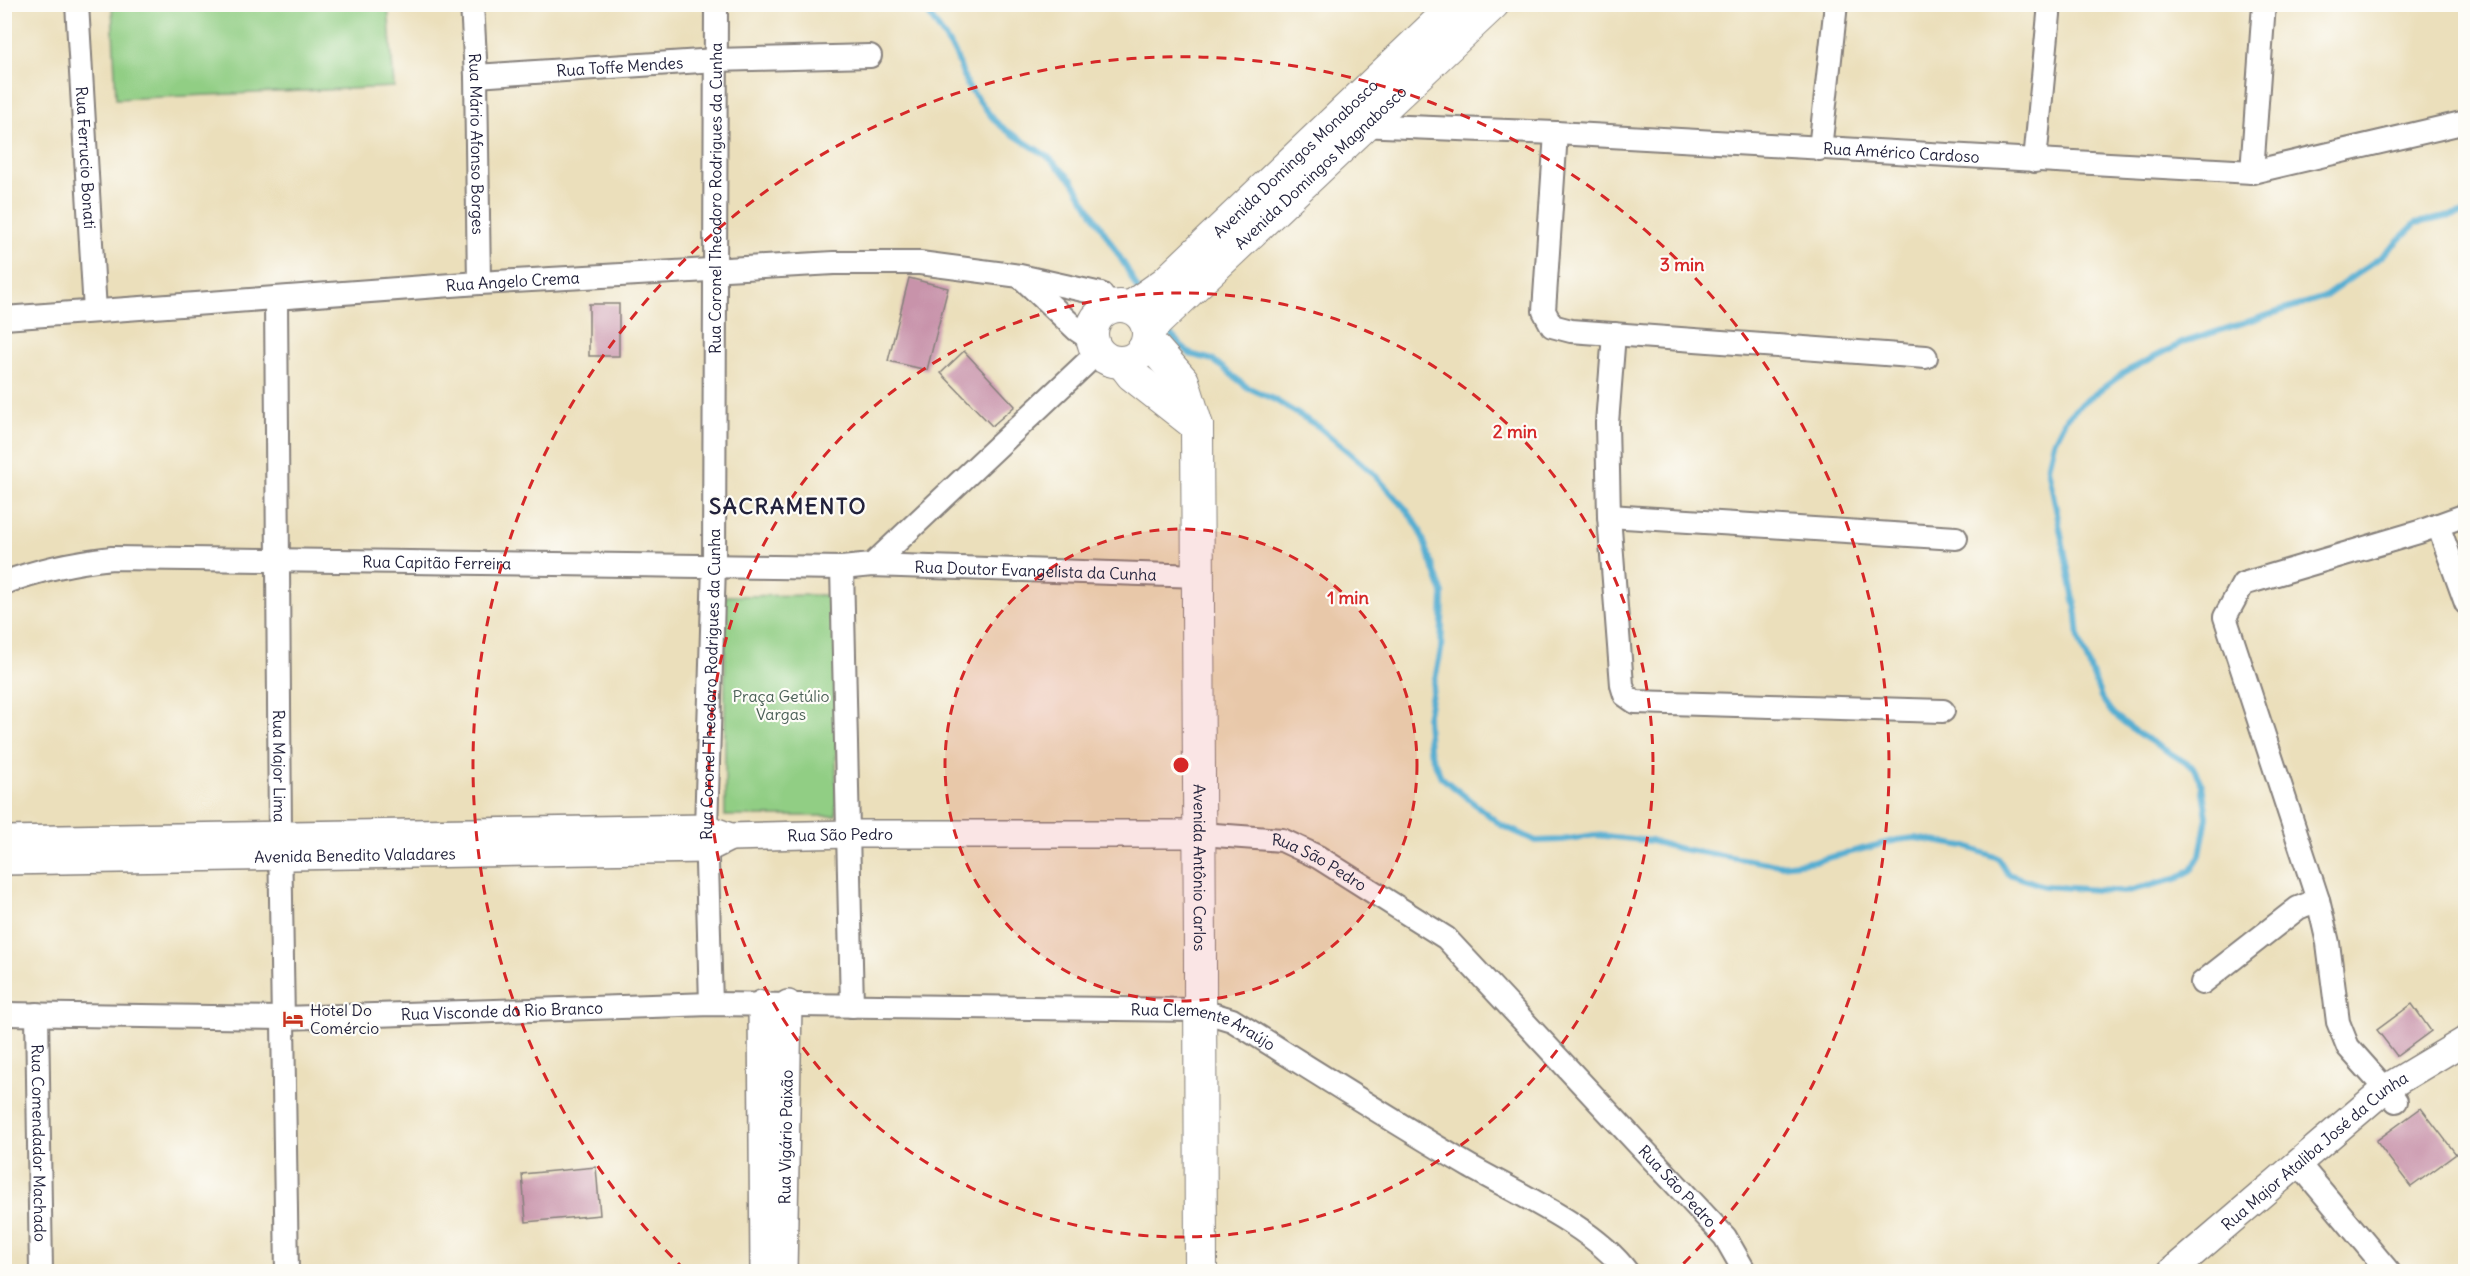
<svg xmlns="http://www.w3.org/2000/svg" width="2470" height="1276" font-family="Delius,sans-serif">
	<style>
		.park { fill: #91ce84; stroke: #5a7860; stroke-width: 1.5 }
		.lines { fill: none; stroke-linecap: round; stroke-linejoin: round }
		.stream { stroke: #54add1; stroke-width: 6 }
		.building { fill: #c893aa }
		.minor-casing { stroke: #86807b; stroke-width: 26 }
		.tertiary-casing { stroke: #86807b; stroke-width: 30 }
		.secondary-casing { stroke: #86807b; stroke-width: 34 }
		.minor { stroke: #fff; stroke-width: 22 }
		.tertiary { stroke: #fff; stroke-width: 27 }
		.secondary { stroke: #fff; stroke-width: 32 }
		.ring { fill: none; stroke: #d62828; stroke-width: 3; stroke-dasharray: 10 8 }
		.labels { text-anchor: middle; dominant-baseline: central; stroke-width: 4.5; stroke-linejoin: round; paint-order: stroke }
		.street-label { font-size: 16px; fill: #22223b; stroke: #fdfcf7 }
		.park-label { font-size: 16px; fill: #495e55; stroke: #fdfcf7 }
		.poi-label { font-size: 16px; fill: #22223b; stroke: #fdfcf7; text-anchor: start }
		.district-label { font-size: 22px; font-weight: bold; letter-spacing: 1.5px; fill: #22223b; stroke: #fdfcf7 }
		.centre { fill: #d62828; stroke: #fdfcf7; stroke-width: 3 }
		.ring-label { font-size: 18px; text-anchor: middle; font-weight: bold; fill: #d62828; stroke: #fdfcf7; stroke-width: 4.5; stroke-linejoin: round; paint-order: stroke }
	</style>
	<rect width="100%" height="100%" fill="#fdfcf7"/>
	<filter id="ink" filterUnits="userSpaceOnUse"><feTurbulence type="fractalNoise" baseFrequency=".0167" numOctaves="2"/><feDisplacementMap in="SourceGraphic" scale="12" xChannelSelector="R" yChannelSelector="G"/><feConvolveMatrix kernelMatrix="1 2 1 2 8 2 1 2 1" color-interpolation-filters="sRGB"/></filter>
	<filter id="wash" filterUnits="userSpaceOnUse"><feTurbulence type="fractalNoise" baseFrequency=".008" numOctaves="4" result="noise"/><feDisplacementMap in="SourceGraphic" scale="24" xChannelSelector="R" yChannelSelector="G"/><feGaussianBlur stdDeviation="1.35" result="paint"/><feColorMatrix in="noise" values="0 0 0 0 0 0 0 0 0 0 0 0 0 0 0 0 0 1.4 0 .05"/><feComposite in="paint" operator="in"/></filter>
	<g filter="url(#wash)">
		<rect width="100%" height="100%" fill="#ebdfbb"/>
		<g class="park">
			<path d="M 112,5 L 388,5 L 394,87 L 116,99 Z"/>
			<path d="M 837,595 L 836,816 L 725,816 L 725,596 Z"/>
		</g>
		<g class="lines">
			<g class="stream">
				<path d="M 922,4 L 955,53 L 967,85 L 995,121 L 1006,130 L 1047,156 L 1072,180 L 1126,267 L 1138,290"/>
				<path d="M 1167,331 L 1190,354 L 1213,360 L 1247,387 L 1275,400 L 1319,427 L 1372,472 L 1406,509 L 1419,528 L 1443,594 L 1441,650 L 1427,718 L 1429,749 L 1441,777 L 1501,825 L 1536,841 L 1562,840 L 1595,835 L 1651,841 L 1681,849 L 1780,865 L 1816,861 L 1897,840 L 1915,838 L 1964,846 L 1998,858 L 2008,874 L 2044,886 L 2124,892 L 2179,878 L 2192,869 L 2200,855 L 2207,817 L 2202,785 L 2193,767 L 2139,734 L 2112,713 L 2101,697 L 2079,639 L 2077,615 L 2048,468 L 2054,442 L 2066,418 L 2084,402 L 2125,372 L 2184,342 L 2324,297 L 2382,256 L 2416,223 L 2466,213"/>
			</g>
		</g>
		<g id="blocks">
			<g class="building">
				<path d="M 909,278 L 948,288 L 927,370 L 888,361 Z"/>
				<rect x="589" y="304" width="30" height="52"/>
				<path d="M 964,351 L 1015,406 L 992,426 L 941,373 Z"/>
				<path d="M 2412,1004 L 2431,1031 L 2397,1056 L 2377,1030 Z"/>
				<path d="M 2421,1108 L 2456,1154 L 2411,1187 L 2376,1141 Z"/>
				<path d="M 596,1167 L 600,1215 L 526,1222 L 522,1174 Z"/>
			</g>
		</g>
	</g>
	<g filter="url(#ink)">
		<use href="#blocks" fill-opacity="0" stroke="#86807b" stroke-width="1.5"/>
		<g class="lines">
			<g class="minor-casing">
				<g id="minor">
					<path id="s1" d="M 77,4 L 95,311"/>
					<path id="s2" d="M 472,4 L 476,76 L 479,283"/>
					<path id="s3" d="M 476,76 L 716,60 L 870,56"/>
					<path id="s4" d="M 1358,125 L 1556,133 L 2252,172 L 2466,122"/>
					<path d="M 1556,133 L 1544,311 L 1552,326 L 1571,331 L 1926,357"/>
					<path d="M 1820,149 L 1836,4"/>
					<path d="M 2035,161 L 2050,4"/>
					<path d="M 2252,172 L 2264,4"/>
					<path d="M 1021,277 L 1077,330 L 1092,340"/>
					<path id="s5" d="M 276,298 L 280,836 L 287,1272"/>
					<path id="s6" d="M 4,318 L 479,283 L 834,263 L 920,263 L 1020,276 L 1101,294 L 1111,307"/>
					<path d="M 1614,334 L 1607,423 L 1609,516 L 1622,685 L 1625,695 L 1635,702 L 1943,711"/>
					<path d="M 1609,516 L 1956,538"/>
					<path d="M 2438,525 L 2466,603"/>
					<path d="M 872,565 L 1098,352"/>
					<path d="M 842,568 L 852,1006"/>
					<path id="s7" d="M 4,583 C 40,569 75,562 112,558 L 842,568 L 872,565 L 1199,576"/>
					<path id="s8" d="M 1201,834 L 1282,840 L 1318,857 L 1446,938 L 1725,1237 L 1745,1272"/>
					<path d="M 2202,983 L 2298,908 L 2318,900"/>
					<path id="s9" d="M 711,1004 L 706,828 L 714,565 L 716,4"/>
					<path id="s10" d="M 4,1014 L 284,1018 L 711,1004 L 1199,1010 L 1232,1020 C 1311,1069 1389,1119 1469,1166 C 1518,1194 1594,1227 1627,1272"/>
					<path id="s11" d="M 37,1014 L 41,1272"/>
					<path d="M 2396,1101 L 2348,1047 L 2338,1022 L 2328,943 L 2318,900 L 2225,617 L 2243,584 L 2419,532 L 2466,515"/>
					<path d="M 2298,1163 L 2389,1272"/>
				</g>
			</g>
			<g class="tertiary-casing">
				<g id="tertiary">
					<path id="s12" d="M 4,840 L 706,828 L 730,837 L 849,834 L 1201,834"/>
					<path id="s13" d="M 4,861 L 706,849 L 730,837"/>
					<path d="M 762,1004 L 764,1272"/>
					<path id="s14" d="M 783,1272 L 788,1004"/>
					<path id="s15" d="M 2171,1272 L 2386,1088 L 2466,1040"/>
				</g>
			</g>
			<g class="secondary-casing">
				<g id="secondary">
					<circle cx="1120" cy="334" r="28"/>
					<path id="s16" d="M 1131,307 L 1165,283 L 1457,4"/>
					<path id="s17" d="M 1148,330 L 1493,4"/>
					<path id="s18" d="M 1148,341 L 1183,381 L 1197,426 C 1201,708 1199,990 1201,1272"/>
					<path d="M 1122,362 L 1132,375 L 1197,426"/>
				</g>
			</g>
			<use href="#minor" class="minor"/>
			<use href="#tertiary" class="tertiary"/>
			<use href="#secondary" class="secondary"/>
		</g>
	</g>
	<circle cx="1181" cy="765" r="236" fill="#d62828" fill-opacity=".12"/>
	<g class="ring">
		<circle cx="1181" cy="765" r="236"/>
		<circle cx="1181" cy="765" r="472"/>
		<path d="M685 1270A708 708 0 1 1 1677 1270"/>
	</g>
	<defs>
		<g id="hotel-bare" transform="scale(1.62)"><path d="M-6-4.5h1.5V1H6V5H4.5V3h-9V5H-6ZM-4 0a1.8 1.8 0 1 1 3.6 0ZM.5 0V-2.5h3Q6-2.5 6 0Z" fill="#c8321e" stroke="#fdfcf7" stroke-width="2.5" paint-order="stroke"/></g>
	</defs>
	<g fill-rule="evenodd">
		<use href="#hotel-bare" x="293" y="1019"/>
	</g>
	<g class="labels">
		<g class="street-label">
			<text stroke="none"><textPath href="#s3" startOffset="144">Rua Toffe Mendes</textPath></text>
			<text stroke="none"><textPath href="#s2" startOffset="140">Rua Mário Afonso Borges</textPath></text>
			<text stroke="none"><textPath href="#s4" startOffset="544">Rua Américo Cardoso</textPath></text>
			<text stroke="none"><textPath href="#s1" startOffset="154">Rua Ferrucio Bonati</textPath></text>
			<text stroke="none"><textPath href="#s16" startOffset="222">Avenida Domingos Monabosco</textPath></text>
			<text stroke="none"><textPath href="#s17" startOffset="237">Avenida Domingos Magnabosco</textPath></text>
			<text stroke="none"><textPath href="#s9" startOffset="806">Rua Coronel Theodoro Rodrigues da Cunha</textPath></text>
			<text stroke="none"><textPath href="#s6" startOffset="510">Rua Angelo Crema</textPath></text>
			<text stroke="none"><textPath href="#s7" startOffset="436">Rua Capitão Ferreira</textPath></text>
			<text stroke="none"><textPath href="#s7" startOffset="1035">Rua Doutor Evangelista da Cunha</textPath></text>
			<text stroke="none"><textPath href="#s9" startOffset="320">Rua Coronel Theodoro Rodrigues da Cunha</textPath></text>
			<text stroke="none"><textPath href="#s5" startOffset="468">Rua Major Lima</textPath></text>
			<text stroke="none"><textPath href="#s12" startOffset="838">Rua São Pedro</textPath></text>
			<text stroke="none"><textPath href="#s13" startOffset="351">Avenida Benedito Valadares</textPath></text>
			<text stroke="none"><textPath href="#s8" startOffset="124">Rua São Pedro</textPath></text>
			<text stroke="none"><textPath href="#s18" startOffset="542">Avenida Antônio Carlos</textPath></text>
			<text stroke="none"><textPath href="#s10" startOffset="498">Rua Visconde do Rio Branco</textPath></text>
			<text stroke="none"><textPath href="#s10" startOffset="1203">Rua Clemente Araújo</textPath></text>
			<text stroke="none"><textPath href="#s14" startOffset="135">Rua Vigário Paixão</textPath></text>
			<text stroke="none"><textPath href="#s11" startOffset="129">Rua Comendador Machado</textPath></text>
			<text stroke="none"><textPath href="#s15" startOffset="188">Rua Major Ataliba José da Cunha</textPath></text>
			<text stroke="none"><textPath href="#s8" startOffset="612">Rua São Pedro</textPath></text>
		</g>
		<g class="park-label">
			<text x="781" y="696">Praça Getúlio<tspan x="781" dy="18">Vargas</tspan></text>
		</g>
		<g class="poi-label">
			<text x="310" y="1010">Hotel Do<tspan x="310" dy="18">Comércio</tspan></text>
		</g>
		<g class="district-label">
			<text x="788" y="506">SACRAMENTO</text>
		</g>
	</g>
	<circle cx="1181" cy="765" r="9" class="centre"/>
	<g class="ring-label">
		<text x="1682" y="271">3 min</text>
		<text x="1515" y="438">2 min</text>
		<text x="1348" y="604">1 min</text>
	</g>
	<rect width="2470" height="1276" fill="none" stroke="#fdfcf7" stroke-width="24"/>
</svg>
